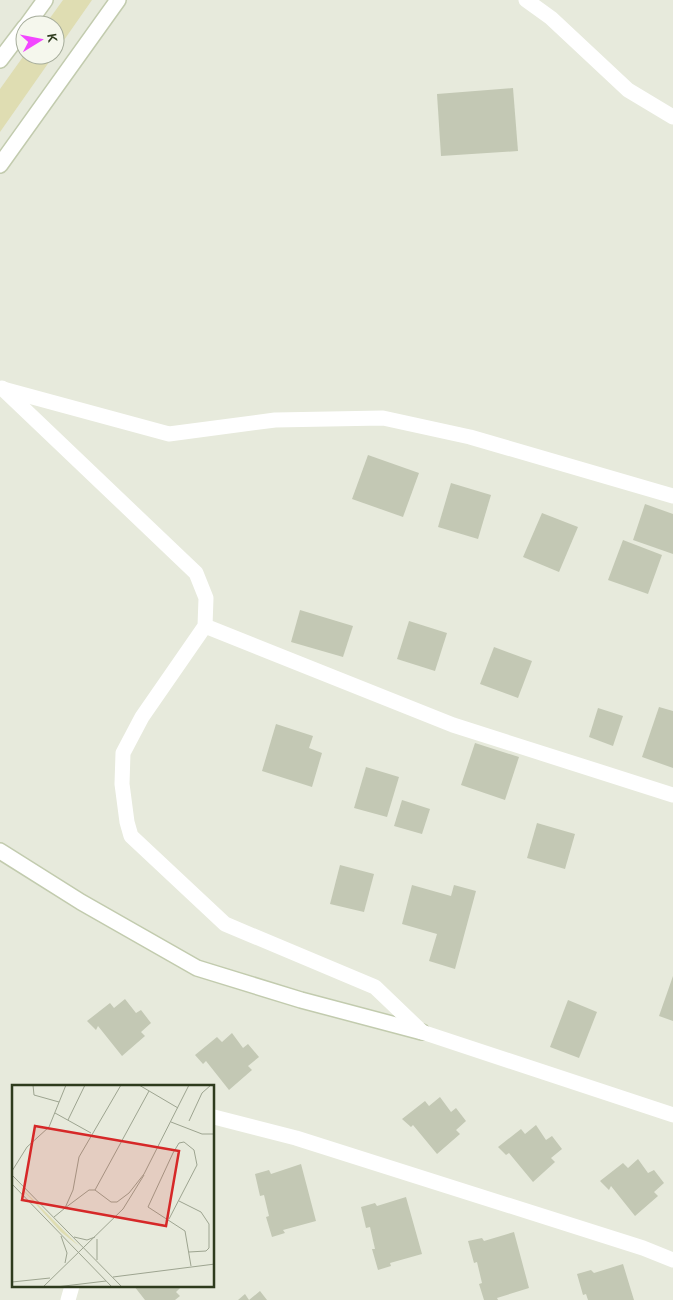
<svg xmlns="http://www.w3.org/2000/svg" width="673" height="1300" font-family="Karla,sans-serif">
	<style>
		.green { fill: #dfddb2 }
		.building { fill: #c3c8b4 }
		.lines { fill: none; stroke-linecap: round; stroke-linejoin: round }
		.secondary-casing { stroke: #c2cbae; stroke-width: 18 }
		.street { stroke: #fff; stroke-width: 15 }
		.secondary { stroke: #fff; stroke-width: 15 }
		.inset-road { fill: none; stroke: #9da490; stroke-width: 1 }
		.view { fill: #d62828; fill-opacity: 0.15; stroke: #d62828; stroke-width: 2.5 }
		.inset-edge { fill: none; stroke: #2e3b1d; stroke-width: 2.5 }
	</style>
	<rect width="100%" height="100%" fill="#e7eadc"/>
	<g class="green">
		<path d="M 63,0 L 92,0 L 55,53 L 55,25 L 45,25 Z"/>
		<path d="M 25,54 L 25,55 L 54,55 L 0,132 L 0,89 Z"/>
	</g>
	<g class="building">
		<path d="M 513,88 L 518,151 L 441,156 L 437,94 Z"/>
		<path d="M 368,455 L 419,473 L 403,517 L 352,499 Z"/>
		<path d="M 451,483 L 491,495 L 478,539 L 438,527 Z"/>
		<path d="M 645,504 L 673,514 L 673,554 L 633,540 Z"/>
		<path d="M 542,513 L 578,527 L 559,572 L 523,557 Z"/>
		<path d="M 623,540 L 662,555 L 648,594 L 608,580 Z"/>
		<path d="M 300,610 L 353,626 L 343,657 L 291,642 Z"/>
		<path d="M 409,621 L 447,633 L 435,671 L 397,659 Z"/>
		<path d="M 494,647 L 532,661 L 518,698 L 480,684 Z"/>
		<path d="M 659,707 L 673,711 L 673,768 L 642,757 Z"/>
		<path d="M 598,708 L 623,716 L 613,746 L 589,737 Z"/>
		<path d="M 276,724 L 313,736 L 309,748 L 322,753 L 312,787 L 262,771 Z"/>
		<path d="M 475,743 L 519,757 L 505,800 L 461,785 Z"/>
		<path d="M 366,767 L 399,777 L 387,817 L 354,808 Z"/>
		<path d="M 402,800 L 430,809 L 422,834 L 394,826 Z"/>
		<path d="M 537,823 L 575,834 L 565,869 L 527,858 Z"/>
		<path d="M 340,865 L 374,874 L 364,912 L 330,904 Z"/>
		<path d="M 412,885 L 451,896 L 454,885 L 476,891 L 455,969 L 429,961 L 437,934 L 402,924 Z"/>
		<path d="M 673,976 L 673,1021 L 659,1016 Z"/>
		<path d="M 125,999 L 136,1013 L 141,1010 L 151,1023 L 141,1032 L 145,1036 L 122,1056 L 98,1026 L 96,1030 L 87,1021 L 110,1003 L 114,1008 Z"/>
		<path d="M 568,1000 L 597,1012 L 579,1058 L 550,1047 Z"/>
		<path d="M 232,1033 L 243,1048 L 248,1044 L 259,1057 L 248,1066 L 252,1070 L 229,1090 L 206,1061 L 203,1064 L 195,1055 L 217,1037 L 222,1042 Z"/>
		<path d="M 440,1097 L 451,1112 L 456,1108 L 466,1121 L 456,1130 L 460,1134 L 437,1154 L 413,1125 L 411,1127 L 402,1119 L 425,1101 L 429,1106 Z"/>
		<path d="M 536,1125 L 546,1140 L 552,1136 L 562,1149 L 551,1158 L 555,1162 L 533,1182 L 509,1153 L 506,1155 L 498,1147 L 521,1129 L 525,1134 Z"/>
		<path d="M 638,1159 L 648,1173 L 654,1170 L 664,1183 L 654,1192 L 658,1196 L 635,1216 L 611,1186 L 609,1190 L 600,1181 L 623,1163 L 628,1168 Z"/>
		<path d="M 301,1164 L 316,1221 L 283,1230 L 285,1233 L 272,1237 L 266,1217 L 269,1216 L 264,1195 L 260,1196 L 255,1174 L 269,1170 L 271,1174 Z"/>
		<path d="M 406,1197 L 422,1254 L 390,1263 L 391,1266 L 378,1270 L 372,1249 L 375,1249 L 370,1227 L 366,1228 L 361,1207 L 375,1203 L 377,1206 Z"/>
		<path d="M 514,1232 L 529,1288 L 497,1298 L 498,1300 L 484,1300 L 479,1284 L 482,1283 L 477,1262 L 474,1263 L 468,1241 L 482,1238 L 484,1241 Z"/>
		<path d="M 623,1264 L 634,1300 L 588,1300 L 586,1294 L 583,1295 L 577,1274 L 591,1270 L 594,1273 Z"/>
		<path d="M 134,1286 L 182,1286 L 176,1292 L 180,1296 L 175,1300 L 145,1300 Z"/>
		<path d="M 260,1291 L 267,1300 L 238,1300 L 245,1294 L 249,1300 Z"/>
	</g>
	<g class="lines">
		<g class="secondary-casing">
			<g id="secondary">
				<path d="M 27,25 L 45,0"/>
				<path d="M 0,60 L 25,27"/>
				<path d="M 0,165 L 118,0"/>
				<path d="M 0,851 L 81,902 L 197,968 L 301,1000 L 422,1032"/>
			</g>
		</g>
		<g class="street">
			<path d="M 526,0 L 551,18 L 628,90 L 673,117"/>
			<path d="M 2,388 L 196,573 L 206,598 L 205,626 L 142,717 L 123,753 L 122,784 L 127,822 L 131,836 L 225,924 L 375,987 L 422,1032 L 673,1115"/>
			<path d="M 3,389 L 169,434 L 275,420 L 383,418 L 470,437 L 673,496"/>
			<path d="M 205,626 L 453,725 L 673,795"/>
			<path d="M 214,1117 L 296,1138 L 643,1248 L 673,1260"/>
			<path d="M 68,1300 L 72,1286"/>
		</g>
		<use href="#secondary" class="secondary"/>
	</g>
	<g transform="translate(12 1085)">
		<rect width="202" height="202" fill="#e7eadc"/>
		<path d="M 0,93 L 67,161 L 49,147 Z" fill="#dfddb2"/>
		<path class="inset-road" d="M 21,0 L 22,10 L 47,17M 127,0 L 166,23M 43,28 L 79,48M 56,35 L 73,0M 177,36 L 190,8 L 199,0M 159,37 L 190,49 L 203,49M 0,86 L 15,62 L 37,42 L 54,0M 0,90 L 110,202M 0,99 L 100,202M 83,105 L 137,6M 167,116 L 189,127 L 197,139 L 197,163 L 194,166 L 177,167M 53,123 L 77,105 L 83,105 L 99,117 L 105,117 L 117,108 L 132,89 L 177,0M 42,132 L 53,123 L 61,105 L 67,72 L 109,0M 157,134 L 185,80 L 182,65 L 172,57 L 167,58 L 161,68 L 136,122 L 173,146 L 179,181M 49,151 L 55,168 L 53,178M 62,152 L 75,155 L 83,152M 85,154 L 85,175M 101,192 L 203,179M 0,197 L 38,193M 31,202 L 111,124 L 132,90M 44,202 L 94,196"/>
		<path class="view" d="M 23,41 L 167,66 L 154,141 L 10,115 Z"/>
		<rect width="202" height="202" class="inset-edge"/>
	</g>
	<g transform="translate(40 40) rotate(80)"><circle r="24" fill="#f5f7ed" stroke="#a5ac9a"/>
	<path d="M0-4L9 19L0 12L-9 19Z" fill="#f246ff"/>
	<text y="-8" font-size="14" font-weight="bold" text-anchor="middle" fill="#2e3b1d">K</text>
	</g>
</svg>
